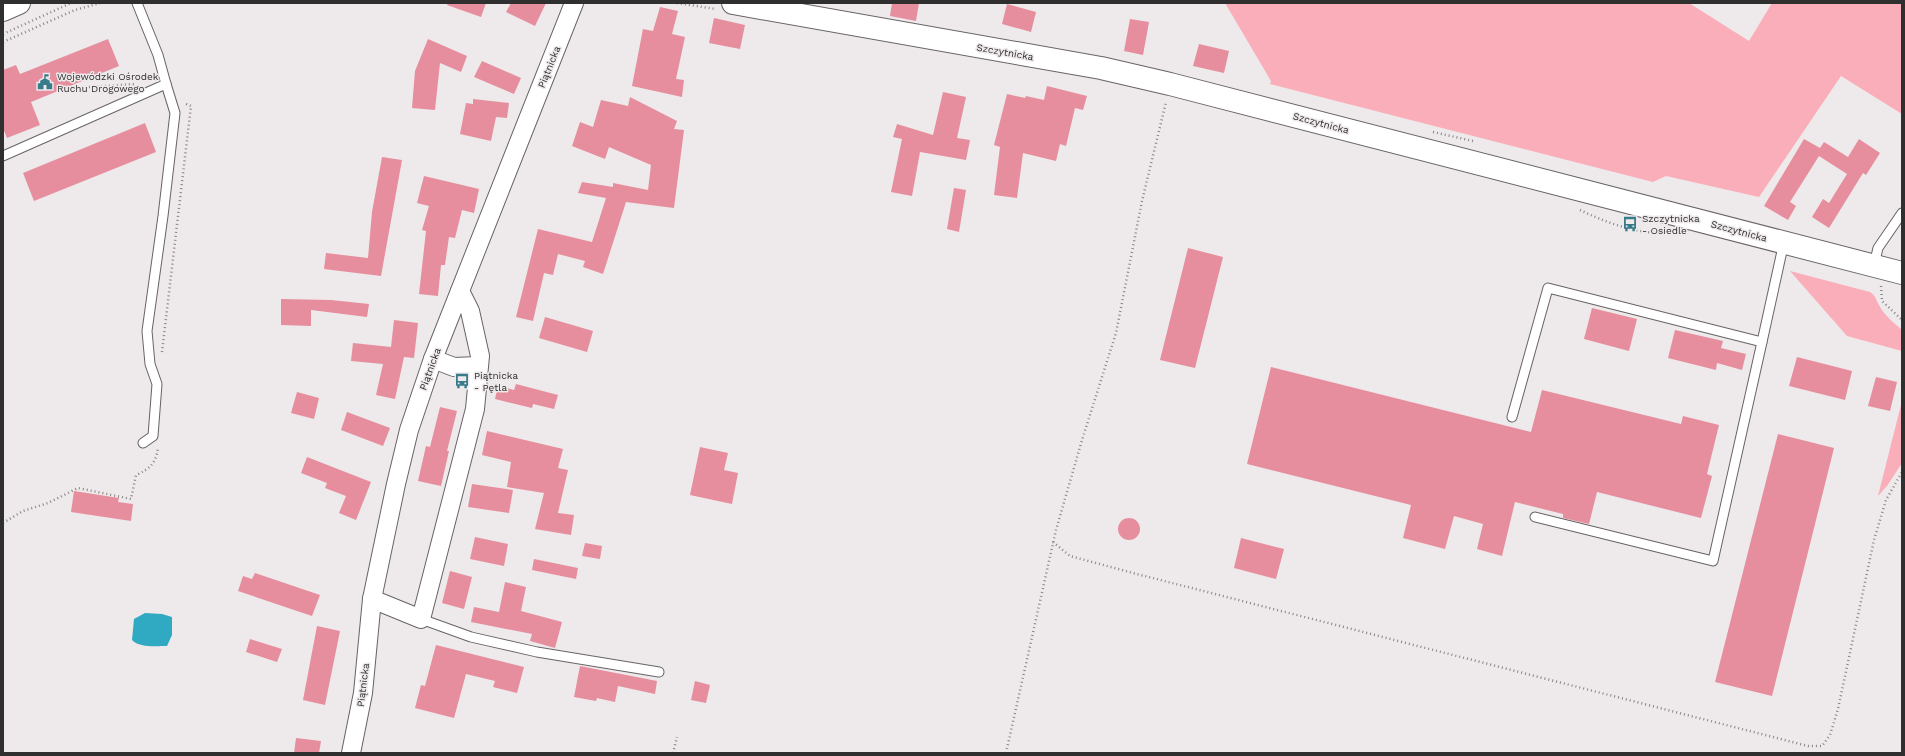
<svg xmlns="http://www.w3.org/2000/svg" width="1905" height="756" font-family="'Work Sans',sans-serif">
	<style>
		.green { fill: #faaeba }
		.water { fill: #30a9c2 }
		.building { fill: #e68e9e }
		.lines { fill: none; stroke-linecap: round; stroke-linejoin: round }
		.service-casing { stroke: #686465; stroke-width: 11 }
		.minor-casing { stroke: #686465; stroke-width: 20 }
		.tertiary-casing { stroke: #686465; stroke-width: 24 }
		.path { stroke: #888586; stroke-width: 2.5; stroke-dasharray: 1 3; stroke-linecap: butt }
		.service { stroke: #fff; stroke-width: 9 }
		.minor { stroke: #fff; stroke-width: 18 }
		.tertiary { stroke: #fff; stroke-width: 22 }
		.labels { text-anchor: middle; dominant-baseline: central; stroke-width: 3; stroke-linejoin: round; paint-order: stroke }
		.street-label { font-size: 10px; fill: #302f2f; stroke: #eee9ea }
		.poi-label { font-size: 10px; fill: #302f2f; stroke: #eee9ea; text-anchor: start }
	</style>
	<rect width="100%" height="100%" fill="#eee9ea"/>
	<g class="green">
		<path d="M 1225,3 L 1689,3 L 1749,41 L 1772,3 L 1902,3 L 1902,114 L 1841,76 L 1759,197 L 1666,176 L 1653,182 L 1270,84 L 1271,81 Z"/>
		<path d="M 1790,271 L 1870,292 C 1876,296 1876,300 1879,305 C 1884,315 1894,323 1902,330 L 1902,351 L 1847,336 Z"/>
		<path d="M 1902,401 L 1902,463 L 1887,486 L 1878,496 Z"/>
	</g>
	<path class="water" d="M 145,613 L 162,614 L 172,617 L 172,635 L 167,646 C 157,646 139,648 132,640 L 134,619 Z"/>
	<g class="building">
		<path d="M 448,3 L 486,3 L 481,17 L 447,5 Z"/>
		<path d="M 511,3 L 546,3 L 535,26 L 506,12 Z"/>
		<path d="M 892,3 L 919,3 L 916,21 L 890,16 Z"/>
		<path d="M 1007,4 L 1036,12 L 1031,32 L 1002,24 Z"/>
		<path d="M 660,7 L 678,11 L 672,34 L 685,37 L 676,79 L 684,80 L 682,97 L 632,86 L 643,29 L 653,31 Z"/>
		<path d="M 714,18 L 745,25 L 740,49 L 709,43 Z"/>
		<path d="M 1130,19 L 1149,22 L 1143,55 L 1124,51 Z"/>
		<path d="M 108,39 L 119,66 L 31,102 L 40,125 L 7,138 L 3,128 L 3,70 L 16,65 L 20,74 Z"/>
		<path d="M 428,39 L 467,56 L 461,72 L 440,63 L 435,110 L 412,108 L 415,71 Z"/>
		<path d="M 1199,44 L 1229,51 L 1224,73 L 1193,66 Z"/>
		<path d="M 482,61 L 521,78 L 514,94 L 474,77 Z"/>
		<path d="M 1047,86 L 1087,96 L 1083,110 L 1075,108 L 1066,146 L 1060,144 L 1056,161 L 1023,153 L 1017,198 L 994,195 L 1000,147 L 994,145 L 1007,94 L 1025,98 L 1026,96 L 1044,100 Z"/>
		<path d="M 943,92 L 966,97 L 957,138 L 970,140 L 966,160 L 920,152 L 912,196 L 891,192 L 902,139 L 893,137 L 897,124 L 933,135 Z"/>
		<path d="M 630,97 L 677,121 L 674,129 L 684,130 L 674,208 L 626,202 L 603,274 L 583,267 L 585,261 L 558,254 L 553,275 L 544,273 L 533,321 L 516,317 L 538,229 L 592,242 L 606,198 L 578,193 L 582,182 L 613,187 L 613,183 L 648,190 L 651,165 L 609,147 L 605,159 L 572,146 L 580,122 L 593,127 L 601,100 L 628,106 Z"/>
		<path d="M 473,99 L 509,103 L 507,118 L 496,117 L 491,141 L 460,134 L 466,103 L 473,104 Z"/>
		<path d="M 145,123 L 156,152 L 34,201 L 23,173 Z"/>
		<path d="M 1804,139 L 1820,148 L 1824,142 L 1848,157 L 1859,139 L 1880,153 L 1866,175 L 1863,173 L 1829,228 L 1812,217 L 1823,199 L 1829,203 L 1847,174 L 1819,156 L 1790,202 L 1796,206 L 1788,220 L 1764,206 Z"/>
		<path d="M 382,157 L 402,160 L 381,276 L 324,269 L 326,253 L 368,258 L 372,212 Z"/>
		<path d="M 424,176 L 479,189 L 474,213 L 462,210 L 455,238 L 449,237 L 445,265 L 441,265 L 438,296 L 419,294 L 426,231 L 422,230 L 429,206 L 417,203 Z"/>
		<path d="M 954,188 L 966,190 L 959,232 L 947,229 Z"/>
		<path d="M 1188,248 L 1223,257 L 1195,368 L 1160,360 Z"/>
		<path d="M 281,299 L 331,300 L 369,304 L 367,317 L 311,310 L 311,326 L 281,325 Z"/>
		<path d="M 1592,308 L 1637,319 L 1629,351 L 1584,339 Z"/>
		<path d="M 545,317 L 593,331 L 587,352 L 539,338 Z"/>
		<path d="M 394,320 L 418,323 L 414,358 L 404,357 L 395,399 L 376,395 L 383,364 L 351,361 L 353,343 L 391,347 Z"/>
		<path d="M 1675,330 L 1723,341 L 1721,348 L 1746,354 L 1742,370 L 1717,363 L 1716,370 L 1668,358 Z"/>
		<path d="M 1797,357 L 1852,371 L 1845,400 L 1789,386 Z"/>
		<path d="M 1271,367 L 1531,432 L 1542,390 L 1681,424 L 1683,416 L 1719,425 L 1707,474 L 1712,476 L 1701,518 L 1597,492 L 1589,524 L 1563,518 L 1563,514 L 1515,502 L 1502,556 L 1477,549 L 1483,524 L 1454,516 L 1445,549 L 1403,538 L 1411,505 L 1247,464 Z"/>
		<path d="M 1876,377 L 1897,382 L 1890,411 L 1868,406 Z"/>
		<path d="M 516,384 L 558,395 L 554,409 L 533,404 L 532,408 L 495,399 L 498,386 L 514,390 Z"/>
		<path d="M 297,392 L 319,398 L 314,419 L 291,413 Z"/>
		<path d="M 440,407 L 457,411 L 447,451 L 449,451 L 441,486 L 418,481 L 426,446 L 430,447 Z"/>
		<path d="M 347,412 L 390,428 L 383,446 L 341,430 Z"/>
		<path d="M 487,431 L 563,449 L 558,468 L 568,470 L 558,513 L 574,515 L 571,535 L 535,529 L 544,493 L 507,487 L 511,462 L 482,455 Z"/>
		<path d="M 1778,434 L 1834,448 L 1772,696 L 1715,682 Z"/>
		<path d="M 700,447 L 728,453 L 724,470 L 738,473 L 732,504 L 690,495 Z"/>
		<path d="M 307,457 L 371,482 L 356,520 L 339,513 L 346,496 L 325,488 L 327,483 L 301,473 Z"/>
		<path d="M 472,484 L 513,490 L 509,513 L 468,507 Z"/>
		<path d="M 74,491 L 119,498 L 118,502 L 133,504 L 131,521 L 71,512 Z"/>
		<circle cx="1129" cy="529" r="11"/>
		<path d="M 475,537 L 508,544 L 504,566 L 470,559 Z"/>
		<path d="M 1241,538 L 1284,549 L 1276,579 L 1234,568 Z"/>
		<path d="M 585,543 L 602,546 L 600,559 L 582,556 Z"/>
		<path d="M 534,559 L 578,568 L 576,579 L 532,570 Z"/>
		<path d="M 450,571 L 472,577 L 464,609 L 442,603 Z"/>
		<path d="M 255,573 L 320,595 L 312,616 L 238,591 L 243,576 L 252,579 Z"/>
		<path d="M 505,582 L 526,587 L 521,611 L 562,622 L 555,648 L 530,641 L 532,634 L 471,622 L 474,607 L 499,612 Z"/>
		<path d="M 317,626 L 340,631 L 325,705 L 303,700 Z"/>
		<path d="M 250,639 L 282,649 L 277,662 L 246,652 Z"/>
		<path d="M 436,645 L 524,667 L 517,693 L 493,687 L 495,681 L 466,674 L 454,718 L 415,708 L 421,685 L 425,686 Z"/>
		<path d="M 580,666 L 657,681 L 655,694 L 618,686 L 615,702 L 597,698 L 596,701 L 574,697 Z"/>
		<path d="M 695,681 L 710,685 L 706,703 L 691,700 Z"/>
		<path d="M 296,738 L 321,741 L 319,753 L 294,753 Z"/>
	</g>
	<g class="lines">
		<g class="service-casing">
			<g id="service">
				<path d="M 3,156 L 166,84 L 158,55 L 137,3"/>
				<path d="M 1874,265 L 1878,248 L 1902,213"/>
				<path d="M 1512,417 L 1548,288 L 1762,342 L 1784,242"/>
				<path d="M 143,443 L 153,436 L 157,384 L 150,364 L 147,331 L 163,216 L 175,113 L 166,84"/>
				<path d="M 1535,517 L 1713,561 L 1762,342"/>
				<path d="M 421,619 L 471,637 L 537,652 L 659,672"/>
			</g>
		</g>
		<g class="minor-casing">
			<g id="minor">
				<path d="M 433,359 L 454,367 L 478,366"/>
				<path d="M 372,599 L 421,619 L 475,409 L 480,356 L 470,311 L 460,291"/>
				<path d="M 351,753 L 363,693 L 372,599 L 396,484 L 409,430 L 433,359 L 574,3"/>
			</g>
		</g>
		<g class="tertiary-casing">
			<g id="tertiary">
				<path d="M 733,3 L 1101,68 L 1170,84 L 1902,273"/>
				<path d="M 3,10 L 19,3"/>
			</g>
		</g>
		<g class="path">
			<path d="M 677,3 L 716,9"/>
			<path d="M 3,34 L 71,3"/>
			<path d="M 3,42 L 75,10 L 100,3"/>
			<path d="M 61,89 L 135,84"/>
			<path d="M 1433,132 L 1473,141"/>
			<path d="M 1580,210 C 1607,223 1637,234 1667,233"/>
			<path d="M 1881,286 L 1882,301 L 1902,320"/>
			<path d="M 162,352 L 191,106 L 184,103"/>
			<path d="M 3,523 L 23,511 L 48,503 L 78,488 L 131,499 L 136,475 C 150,469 156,463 158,448"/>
			<path d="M 1053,542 L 1070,556 L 1133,573 L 1808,746 L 1822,746 L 1830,735 L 1838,709 L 1874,540 L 1886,500 L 1902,472"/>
			<path d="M 673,753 L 677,737"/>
			<path d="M 1006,753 L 1056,530 L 1082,440 L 1116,333 L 1142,201 L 1166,102"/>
		</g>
		<use href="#service" class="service"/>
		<use href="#minor" class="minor"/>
		<use href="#tertiary" class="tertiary"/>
	</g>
	<defs>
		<g id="civic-bare" transform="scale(1.2)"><path d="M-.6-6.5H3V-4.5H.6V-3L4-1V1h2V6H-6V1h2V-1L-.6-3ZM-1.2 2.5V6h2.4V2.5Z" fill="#387c8b" stroke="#eee9ea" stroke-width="2.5" paint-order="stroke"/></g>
		<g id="bus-bare" transform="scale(1.2)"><path d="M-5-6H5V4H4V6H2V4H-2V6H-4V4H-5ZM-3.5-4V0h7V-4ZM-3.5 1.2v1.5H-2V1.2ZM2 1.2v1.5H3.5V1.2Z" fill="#387c8b" stroke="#eee9ea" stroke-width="2.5" paint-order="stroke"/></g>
	</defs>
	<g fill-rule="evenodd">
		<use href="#civic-bare" x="45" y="82"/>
		<use href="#bus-bare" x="1630" y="224"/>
		<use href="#bus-bare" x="462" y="381"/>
	</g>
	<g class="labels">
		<g class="street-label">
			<text transform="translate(1005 52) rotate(10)">Szczytnicka</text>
			<text transform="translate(549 67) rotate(-68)">Piątnicka</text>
			<text transform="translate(1321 123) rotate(15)">Szczytnicka</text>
			<text transform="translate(1739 231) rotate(15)">Szczytnicka</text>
			<text transform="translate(430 369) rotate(-70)">Piątnicka</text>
			<text transform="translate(363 685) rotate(-83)">Piątnicka</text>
		</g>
		<g class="poi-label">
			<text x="57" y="76">Wojewódzki Ośrodek<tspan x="57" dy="12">Ruchu Drogowego</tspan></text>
			<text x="1642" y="218">Szczytnicka<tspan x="1642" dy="12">- Osiedle</tspan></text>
			<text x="474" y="375">Piątnicka<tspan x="474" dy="12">- Pętla</tspan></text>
		</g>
	</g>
	<rect width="1905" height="756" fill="none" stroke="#302f2f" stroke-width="8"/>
</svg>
